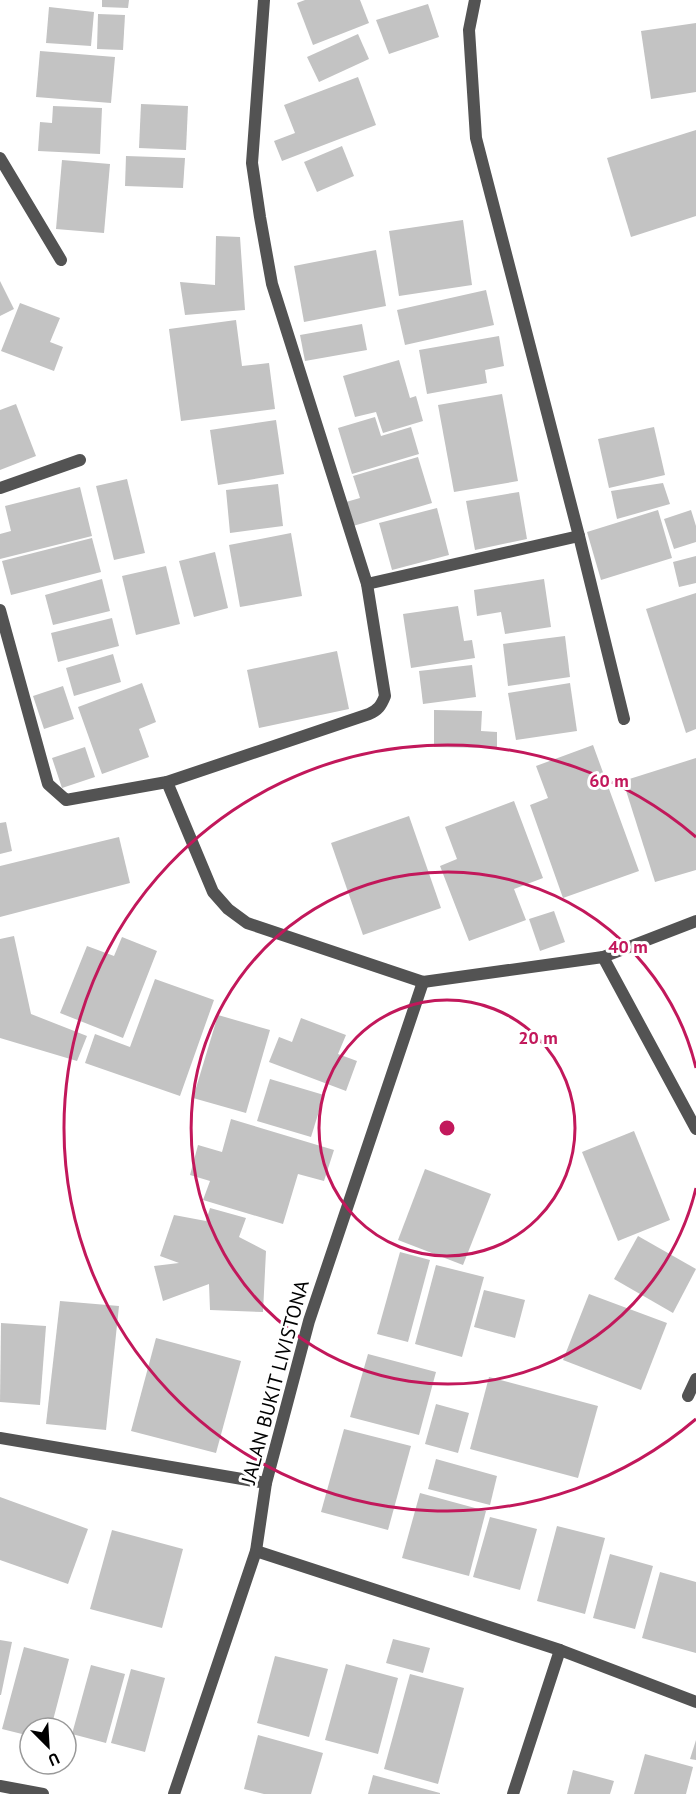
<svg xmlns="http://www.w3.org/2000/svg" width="696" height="1794" font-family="'PT Sans',sans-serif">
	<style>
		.building { fill: #c3c3c3 }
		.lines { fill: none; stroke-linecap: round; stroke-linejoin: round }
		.street { stroke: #535353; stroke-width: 12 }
		.ring { fill: none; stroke: #c2185b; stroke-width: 3 }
		.labels { text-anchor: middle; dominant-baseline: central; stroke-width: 6; stroke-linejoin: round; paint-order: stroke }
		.street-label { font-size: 20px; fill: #000; stroke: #fff }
		.centre { fill: #c2185b; stroke: #fff; stroke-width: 3 }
		.ring-label { font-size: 18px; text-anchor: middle; font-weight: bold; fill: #c2185b; stroke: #fff; stroke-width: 6; stroke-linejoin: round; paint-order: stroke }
	</style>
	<rect width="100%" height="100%" fill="#fff"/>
	<g class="building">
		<path d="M 102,0 L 129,0 L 128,8 L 102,7 Z"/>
		<path d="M 305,0 L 360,0 L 369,23 L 313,45 L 297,3 Z"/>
		<path d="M 428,4 L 439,37 L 389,54 L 376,20 Z"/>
		<path d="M 49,7 L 94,12 L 91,46 L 46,43 Z"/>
		<path d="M 98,14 L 125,15 L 123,50 L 97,49 Z"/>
		<path d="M 696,23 L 696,92 L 651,99 L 641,31 Z"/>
		<path d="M 358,34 L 369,59 L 319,82 L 307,57 Z"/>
		<path d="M 40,51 L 115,57 L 111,103 L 36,97 Z"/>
		<path d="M 358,77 L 376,125 L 282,161 L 274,141 L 295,133 L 284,105 Z"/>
		<path d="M 141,104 L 188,106 L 186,150 L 139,148 Z"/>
		<path d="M 53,106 L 102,108 L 100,154 L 38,151 L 40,122 L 52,123 Z"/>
		<path d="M 696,130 L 696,216 L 631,237 L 607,158 Z"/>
		<path d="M 342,146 L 354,176 L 317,192 L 304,162 Z"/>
		<path d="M 126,156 L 185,158 L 183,188 L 125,186 Z"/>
		<path d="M 62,160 L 110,164 L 104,233 L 56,229 Z"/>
		<path d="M 463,220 L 472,285 L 399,296 L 389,231 Z"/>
		<path d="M 216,236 L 240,237 L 245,310 L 185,315 L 180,282 L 215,285 Z"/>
		<path d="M 376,250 L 386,306 L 304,322 L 294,266 Z"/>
		<path d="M 0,281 L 14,309 L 0,316 Z"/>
		<path d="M 486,290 L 494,325 L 405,345 L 397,310 Z"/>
		<path d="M 20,303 L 60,318 L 50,342 L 63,347 L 54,371 L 1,351 Z"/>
		<path d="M 236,320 L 242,366 L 269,363 L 275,409 L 181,421 L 169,329 Z"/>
		<path d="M 362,324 L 367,350 L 305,361 L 300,335 Z"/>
		<path d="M 499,336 L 504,366 L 485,370 L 487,383 L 427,394 L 419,350 Z"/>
		<path d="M 399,360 L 410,398 L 416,396 L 423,421 L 383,433 L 376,412 L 355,417 L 343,376 Z"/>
		<path d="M 502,394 L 518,481 L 454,492 L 438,405 Z"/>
		<path d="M 16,404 L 36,456 L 0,470 L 0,410 Z"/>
		<path d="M 375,417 L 381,436 L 411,427 L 419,454 L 352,474 L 338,428 Z"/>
		<path d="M 276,420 L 284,474 L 218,485 L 210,430 Z"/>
		<path d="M 654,427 L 665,475 L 609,488 L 598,439 Z"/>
		<path d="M 418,457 L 432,503 L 353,526 L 346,502 L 360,498 L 353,476 Z"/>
		<path d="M 127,479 L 145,553 L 114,560 L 96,486 Z"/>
		<path d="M 663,483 L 670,504 L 617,519 L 611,491 Z"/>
		<path d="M 278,484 L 283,526 L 230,533 L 226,490 Z"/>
		<path d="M 80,487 L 92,536 L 0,559 L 0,534 L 11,531 L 5,506 Z"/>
		<path d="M 519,492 L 527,539 L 475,550 L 466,501 Z"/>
		<path d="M 437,508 L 449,555 L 392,570 L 379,523 Z"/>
		<path d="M 658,510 L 672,558 L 601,580 L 587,532 Z"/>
		<path d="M 691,510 L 696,526 L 696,542 L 674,549 L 664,519 Z"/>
		<path d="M 291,533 L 302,596 L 240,607 L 229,545 Z"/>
		<path d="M 92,538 L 101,572 L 11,595 L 2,561 Z"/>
		<path d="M 215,552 L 228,608 L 194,617 L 179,561 Z"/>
		<path d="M 696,556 L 696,583 L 679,587 L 673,562 Z"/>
		<path d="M 166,566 L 180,624 L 136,635 L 122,576 Z"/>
		<path d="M 102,579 L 110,611 L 53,625 L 45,595 Z"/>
		<path d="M 544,579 L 551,627 L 505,634 L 501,612 L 477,616 L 474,590 Z"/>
		<path d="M 696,593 L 696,729 L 686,733 L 646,609 Z"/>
		<path d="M 458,606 L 464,641 L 472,640 L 475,658 L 411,668 L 403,614 Z"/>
		<path d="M 112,618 L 119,646 L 58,662 L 51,633 Z"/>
		<path d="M 565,636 L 570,677 L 508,686 L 503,644 Z"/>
		<path d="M 337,651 L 349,709 L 259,728 L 247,670 Z"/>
		<path d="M 113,654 L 121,682 L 74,696 L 66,668 Z"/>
		<path d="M 472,665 L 476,697 L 423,704 L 419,671 Z"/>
		<path d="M 142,683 L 156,722 L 139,729 L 149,757 L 102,774 L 78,707 Z"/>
		<path d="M 570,683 L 577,731 L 516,740 L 508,693 Z"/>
		<path d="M 63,686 L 74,719 L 44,729 L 33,696 Z"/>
		<path d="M 434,710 L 482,711 L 481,731 L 497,732 L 497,748 L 434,747 Z"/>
		<path d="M 593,745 L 639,871 L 563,898 L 530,805 L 548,798 L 536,766 Z"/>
		<path d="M 85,747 L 95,777 L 62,788 L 52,758 Z"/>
		<path d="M 696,758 L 696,870 L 655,882 L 623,781 Z"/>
		<path d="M 514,801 L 543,878 L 514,889 L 526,920 L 469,941 L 440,866 L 457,859 L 445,827 Z"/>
		<path d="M 409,816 L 441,908 L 363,935 L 331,843 Z"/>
		<path d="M 6,822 L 12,851 L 0,854 L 0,823 Z"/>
		<path d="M 119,837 L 130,883 L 0,917 L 0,866 Z"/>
		<path d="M 554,911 L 565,942 L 540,951 L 529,919 Z"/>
		<path d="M 14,936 L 31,1014 L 87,1036 L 77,1061 L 0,1038 L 0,939 Z"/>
		<path d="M 122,937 L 157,951 L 123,1038 L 60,1013 L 87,946 L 114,956 Z"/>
		<path d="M 155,979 L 214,1000 L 180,1096 L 85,1063 L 95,1034 L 130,1047 Z"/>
		<path d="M 218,1015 L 270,1030 L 246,1113 L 193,1098 Z"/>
		<path d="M 301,1018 L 346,1035 L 338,1054 L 357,1061 L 346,1091 L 269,1062 L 279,1037 L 292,1042 Z"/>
		<path d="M 270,1079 L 324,1095 L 311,1137 L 257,1121 Z"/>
		<path d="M 231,1119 L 334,1150 L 324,1181 L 298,1174 L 283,1224 L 203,1200 L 210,1181 L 190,1175 L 198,1145 L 222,1152 Z"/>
		<path d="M 634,1131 L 670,1220 L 618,1241 L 582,1152 Z"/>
		<path d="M 425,1169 L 491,1194 L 463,1265 L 398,1240 Z"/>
		<path d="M 210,1208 L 246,1218 L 239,1237 L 266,1251 L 263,1312 L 210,1310 L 209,1284 L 163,1301 L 154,1266 L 179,1263 L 160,1256 L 174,1215 L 206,1221 Z"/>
		<path d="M 638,1236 L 696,1269 L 673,1313 L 614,1279 Z"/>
		<path d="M 400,1252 L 430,1260 L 408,1342 L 377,1334 Z"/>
		<path d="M 436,1265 L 484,1277 L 462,1357 L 415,1344 Z"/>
		<path d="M 484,1290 L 525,1300 L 515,1338 L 474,1327 Z"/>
		<path d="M 589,1294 L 667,1323 L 641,1390 L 563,1360 Z"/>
		<path d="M 60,1301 L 119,1306 L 106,1430 L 46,1424 Z"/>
		<path d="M 1,1323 L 46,1326 L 40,1405 L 0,1402 Z"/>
		<path d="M 156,1338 L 241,1361 L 216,1453 L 131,1431 Z"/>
		<path d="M 368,1354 L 436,1372 L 419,1435 L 350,1417 Z"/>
		<path d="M 489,1377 L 598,1406 L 578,1478 L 470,1449 Z"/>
		<path d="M 436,1404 L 469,1413 L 458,1453 L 425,1444 Z"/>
		<path d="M 344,1429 L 411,1446 L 388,1530 L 321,1512 Z"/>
		<path d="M 436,1459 L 497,1476 L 490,1505 L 428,1489 Z"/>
		<path d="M 420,1493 L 486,1511 L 469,1576 L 402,1558 Z"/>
		<path d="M 0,1497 L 88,1529 L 68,1584 L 0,1560 Z"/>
		<path d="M 490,1517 L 537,1529 L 520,1590 L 473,1577 Z"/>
		<path d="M 557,1526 L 605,1538 L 585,1614 L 537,1601 Z"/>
		<path d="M 112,1530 L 183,1549 L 162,1628 L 90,1609 Z"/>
		<path d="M 610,1554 L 653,1566 L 635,1629 L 593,1618 Z"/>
		<path d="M 660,1572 L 696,1582 L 696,1653 L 642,1638 Z"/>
		<path d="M 393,1639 L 430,1648 L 423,1673 L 386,1663 Z"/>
		<path d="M 0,1640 L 12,1642 L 1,1695 L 0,1695 Z"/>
		<path d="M 24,1647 L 69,1659 L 51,1728 L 30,1728 L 30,1736 L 2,1729 Z"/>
		<path d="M 275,1656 L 328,1669 L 309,1737 L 257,1723 Z"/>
		<path d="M 346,1664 L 398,1678 L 378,1754 L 325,1740 Z"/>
		<path d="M 91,1665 L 125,1674 L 106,1743 L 72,1734 Z"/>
		<path d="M 131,1669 L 165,1678 L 145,1752 L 111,1743 Z"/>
		<path d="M 410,1674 L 464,1688 L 438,1784 L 384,1769 Z"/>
		<path d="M 258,1735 L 323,1753 L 311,1794 L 264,1794 L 244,1789 Z"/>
		<path d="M 696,1740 L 696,1760 L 690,1759 Z"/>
		<path d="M 645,1754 L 693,1767 L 686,1794 L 634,1794 Z"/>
		<path d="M 573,1770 L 614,1781 L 610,1794 L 567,1794 Z"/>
		<path d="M 373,1775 L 440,1793 L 440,1794 L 368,1794 Z"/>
	</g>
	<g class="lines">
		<g class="street">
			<path d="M 475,0 L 469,30 L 476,138 L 579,536 L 624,719"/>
			<path d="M 0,158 L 61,260"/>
			<path d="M 0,488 L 80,460"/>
			<path d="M 367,584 L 579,536"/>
			<path d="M 0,610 L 48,784 L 66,800 L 167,782 L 369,714 C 378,710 381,706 385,696 L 367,584 L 272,284 L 260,217 L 252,163 L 264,0"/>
			<path d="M 167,782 L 213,892 L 228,909 L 247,923 L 423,982 L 603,957 L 696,921"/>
			<path d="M 603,957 L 696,1129"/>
			<path d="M 688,1396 L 696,1379"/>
			<path d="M 0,1438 L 266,1483"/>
			<path d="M 256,1551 L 560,1650 L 696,1702"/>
			<path d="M 0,1786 L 43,1794"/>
			<path d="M 174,1794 L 256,1551 L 266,1483 L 309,1321 L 423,982"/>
			<path d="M 513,1794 L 560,1650"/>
		</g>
	</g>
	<g class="ring">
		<circle cx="447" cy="1128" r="128"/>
		<path d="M696 1188A256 256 0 1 1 696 1068"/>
		<path d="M696 1419A383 383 0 1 1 696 837"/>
	</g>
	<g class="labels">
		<g class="street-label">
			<text transform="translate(275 1382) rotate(-75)">JALAN BUKIT LIVISTONA</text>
		</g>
	</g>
	<circle cx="447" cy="1128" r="9" class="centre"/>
	<g class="ring-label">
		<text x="609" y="787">60 m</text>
		<text x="628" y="953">40 m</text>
		<text x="538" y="1044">20 m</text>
	</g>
	<g transform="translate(48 1746) rotate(156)"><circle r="28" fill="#ffffff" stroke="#999999" stroke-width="1.5"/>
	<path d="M0-4.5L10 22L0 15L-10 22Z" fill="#000000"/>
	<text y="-9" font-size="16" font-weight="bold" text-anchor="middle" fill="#000000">U</text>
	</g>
</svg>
